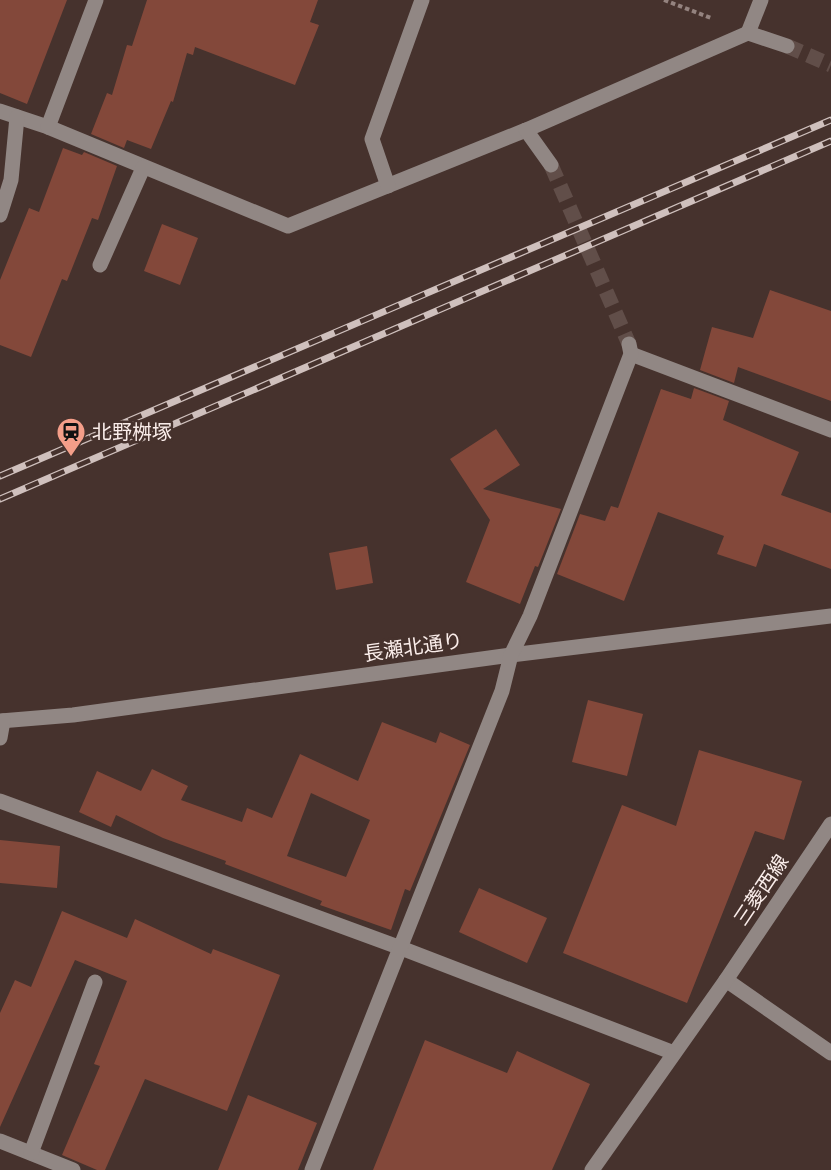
<svg xmlns="http://www.w3.org/2000/svg" width="831" height="1170" font-family="Roboto,'Noto Sans JP',sans-serif">
	<style>
		.building { fill: #83483a; fill-rule: evenodd }
		.lines { fill: none; stroke-linecap: round; stroke-linejoin: round }
		.minor-tunnel { stroke: #614e49; stroke-width: 15; stroke-dasharray: 15 8; stroke-linecap: butt }
		.path { stroke: #94837f; stroke-width: 4; stroke-dasharray: 4.5 3; stroke-linecap: butt }
		.minor { stroke: #918784; stroke-width: 15 }
		.rail-casing { stroke: #cfc0bd; stroke-width: 7 }
		.rail { stroke: #46322d; stroke-width: 4.5; stroke-dasharray: 14; stroke-linecap: butt }
		.labels { text-anchor: middle; dominant-baseline: central; stroke-width: 5; stroke-linejoin: round; paint-order: stroke }
		.poi-label { font-size: 20px; fill: #faedea; stroke: #46322d; text-anchor: start }
		.street-label { font-size: 20px; fill: #faedea; stroke: #46322d }
	</style>
	<rect width="100%" height="100%" fill="#46322d"/>
	<g class="building">
		<path d="M 0,0 L 67,0 L 27,104 L 0,93 Z"/>
		<path d="M 147,0 L 318,0 L 310,22 L 319,25 L 295,85 L 195,47 L 193,55 L 187,53 L 173,102 L 171,101 L 151,149 L 127,140 L 124,148 L 91,134 L 107,93 L 112,95 L 127,45 L 132,46 Z"/>
		<path d="M 63,148 L 82,155 L 84,152 L 117,166 L 98,220 L 92,218 L 67,281 L 62,279 L 31,357 L 0,345 L 0,280 L 29,208 L 39,212 Z"/>
		<path d="M 162,224 L 198,238 L 180,285 L 144,271 Z"/>
		<path d="M 770,290 L 831,311 L 831,401 L 738,367 L 734,383 L 700,370 L 712,327 L 753,338 Z"/>
		<path d="M 694,388 L 729,401 L 723,420 L 799,452 L 781,495 L 831,513 L 831,569 L 764,544 L 756,567 L 717,554 L 724,536 L 658,512 L 624,601 L 557,574 L 580,514 L 605,521 L 611,506 L 618,508 L 661,389 L 691,399 Z"/>
		<path d="M 496,429 L 520,465 L 483,489 L 561,509 L 538,567 L 535,566 L 520,604 L 466,582 L 490,520 L 450,459 Z"/>
		<path d="M 367,546 L 373,583 L 336,590 L 329,553 Z"/>
		<path d="M 588,700 L 643,714 L 627,776 L 572,762 Z"/>
		<path d="M 382,722 L 436,743 L 440,732 L 470,745 L 410,891 L 405,889 L 391,930 L 320,905 L 322,901 L 225,864 L 226,861 L 163,838 L 116,815 L 111,827 L 79,812 L 97,771 L 141,791 L 152,769 L 188,786 L 181,800 L 242,822 L 247,808 L 272,818 L 300,754 L 358,781 ZM 311,793 L 370,820 L 346,877 L 287,856 Z"/>
		<path d="M 699,750 L 802,781 L 784,840 L 755,831 L 687,1003 L 563,953 L 622,805 L 676,826 Z"/>
		<path d="M 0,840 L 60,846 L 57,888 L 0,883 Z"/>
		<path d="M 479,888 L 547,918 L 527,963 L 459,932 Z"/>
		<path d="M 62,911 L 127,938 L 135,919 L 211,954 L 213,949 L 280,975 L 227,1111 L 145,1079 L 105,1170 L 97,1170 L 62,1155 L 100,1066 L 94,1064 L 127,981 L 75,960 L 0,1127 L 0,1013 L 15,980 L 31,987 Z"/>
		<path d="M 425,1040 L 507,1073 L 517,1051 L 590,1084 L 552,1170 L 373,1170 Z"/>
		<path d="M 248,1095 L 317,1123 L 298,1170 L 218,1170 Z"/>
	</g>
	<g class="lines">
		<g class="minor-tunnel">
			<path d="M 787,46 L 831,65"/>
			<path d="M 551,165 L 629,344"/>
		</g>
		<path class="path" d="M 664,0 L 711,18"/>
		<g class="minor">
			<path d="M 748,33 L 761,0"/>
			<path d="M 0,111 L 48,127 L 288,226 L 526,130"/>
			<path d="M 48,127 L 96,0"/>
			<path d="M 551,165 L 526,130 L 748,33 L 787,46"/>
			<path d="M 388,186 L 372,139 L 422,0"/>
			<path d="M 0,215 L 11,180 L 17,117"/>
			<path d="M 100,265 L 143,168"/>
			<path d="M 631,354 L 831,430"/>
			<path d="M 0,721 L 73,715 L 511,655 L 831,616"/>
			<path d="M 0,738 L 3,721"/>
			<path d="M 0,801 L 401,948 L 674,1053"/>
			<path d="M 726,980 L 831,1053"/>
			<path d="M 0,1141 L 73,1170"/>
			<path d="M 31,1153 L 95,982"/>
			<path d="M 312,1170 L 502,691 L 511,655 L 530,616 L 631,354 L 629,344"/>
			<path d="M 592,1170 L 726,980 L 831,824"/>
		</g>
		<g class="rail-casing">
			<g id="rail">
				<path d="M 0,476 L 831,120"/>
				<path d="M 0,499 L 831,141"/>
			</g>
		</g>
		<use href="#rail" class="rail"/>
	</g>
	<defs>
		<g id="station-pin" transform="scale(1.5)"><path d="M0 17L-7.5 6A9.5 9.5 0 1 1 7.5 6Z" fill="#f49e89" stroke="#46322d"/><path d="M-3-6H3Q5-6 5-4V2Q5 4 3 4L4.5 6H3L1.5 4h-3L-3 6H-4.5L-3 4Q-5 4-5 2V-4Q-5-6-3-6ZM-3.5-4v3h7v-3ZM-3.5 1v1.5H-2V1ZM2 1v1.5H3.5V1Z" fill="#111"/></g>
	</defs>
	<g fill-rule="evenodd">
		<use href="#station-pin" x="71" y="432"/>
	</g>
	<g class="labels">
		<g class="poi-label">
			<text x="92" y="432">北野桝塚</text>
		</g>
		<g class="street-label">
			<text transform="translate(413 647) rotate(-8)">長瀬北通り</text>
			<text transform="translate(761 890) rotate(-56)">三菱西線</text>
		</g>
	</g>
</svg>
